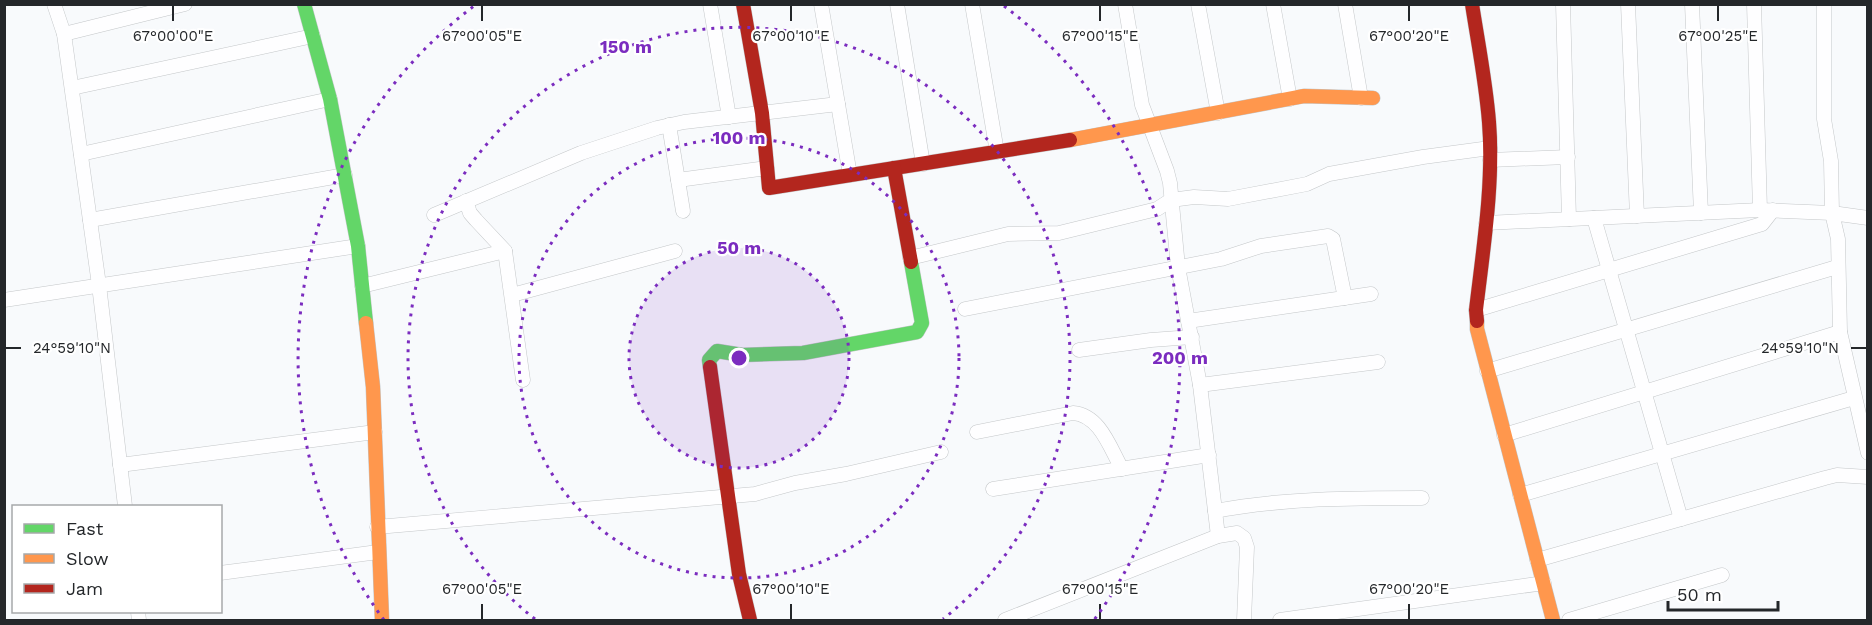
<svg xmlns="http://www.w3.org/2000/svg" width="1872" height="625" font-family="'Work Sans',sans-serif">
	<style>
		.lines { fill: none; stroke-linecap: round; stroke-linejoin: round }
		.street-casing { stroke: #c4c7c9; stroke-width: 15 }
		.fast-casing { stroke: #c4c7c9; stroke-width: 15 }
		.slow-casing { stroke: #c4c7c9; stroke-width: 15 }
		.jam-casing { stroke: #c4c7c9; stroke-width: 15 }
		.street { stroke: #fefeff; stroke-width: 14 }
		.fast { stroke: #63d668; stroke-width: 14 }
		.slow { stroke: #ff974d; stroke-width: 14 }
		.jam { stroke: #b3261e; stroke-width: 14 }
		.ticks { fill: none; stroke: #24272a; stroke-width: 2 }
		.ring { fill: none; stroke: #7b2cbf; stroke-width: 3; stroke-dasharray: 3 6 }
		.ticks-label { font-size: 15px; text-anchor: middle; fill: #24272a; stroke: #fff; stroke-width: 4.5; stroke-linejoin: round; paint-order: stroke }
		.centre { fill: #7b2cbf; stroke: #fff; stroke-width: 3 }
		.ring-label { font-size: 18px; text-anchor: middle; font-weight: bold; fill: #7b2cbf; stroke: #fff; stroke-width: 4.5; stroke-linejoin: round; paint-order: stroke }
	</style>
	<rect width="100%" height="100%" fill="#f8fafc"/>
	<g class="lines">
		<g class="street-casing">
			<g id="street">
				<path d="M 54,4 L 64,34 L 99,285 L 125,506"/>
				<path d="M 710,4 L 729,117"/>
				<path d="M 821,4 L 850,175"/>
				<path d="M 897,4 L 923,164"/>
				<path d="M 972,4 L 997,152"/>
				<path d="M 1125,4 L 1142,105 L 1167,171 L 1170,183 L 1178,267 L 1200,385 L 1218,536"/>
				<path d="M 1198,4 L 1218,113"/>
				<path d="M 1273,4 L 1290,99"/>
				<path d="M 1345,4 L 1361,98"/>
				<path d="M 1563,4 L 1569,219"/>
				<path d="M 1628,4 L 1637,216"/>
				<path d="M 1692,4 L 1701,213"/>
				<path d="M 1754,4 L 1760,210"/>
				<path d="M 64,34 L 185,4"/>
				<path d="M 72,88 L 313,36"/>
				<path d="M 669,125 L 683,211"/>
				<path d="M 81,154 L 330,99"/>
				<path d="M 1490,160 L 1568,157"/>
				<path d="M 678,180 L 767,168"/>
				<path d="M 466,201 L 470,213 L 476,220 L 505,251 L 523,380"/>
				<path d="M 434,215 L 581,153 L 657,128 L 684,122 L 838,104"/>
				<path d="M 1594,218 L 1681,519"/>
				<path d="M 1868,218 L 1832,213 L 1838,239 L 1840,332 L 1868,453"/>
				<path d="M 90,220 L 345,175"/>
				<path d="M 1486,223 L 1760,210 L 1832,213 L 1831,161 L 1824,119 L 1824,4"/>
				<path d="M 910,258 L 1008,234 L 1059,233 L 1157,209 L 1171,200 L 1194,197 L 1228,199 L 1307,184 L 1329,174 L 1423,157 L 1490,148"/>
				<path d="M 362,286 L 505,251"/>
				<path d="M 512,295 L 675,251"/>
				<path d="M 4,300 L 358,246"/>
				<path d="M 965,309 L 1221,259 L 1261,246 L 1328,236 L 1333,239 L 1345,298"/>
				<path d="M 1476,310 L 1762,224 L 1773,210"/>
				<path d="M 1188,321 L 1371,294"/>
				<path d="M 1079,350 L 1151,340 L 1192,337"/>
				<path d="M 1487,371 L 1837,267"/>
				<path d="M 1200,385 L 1378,362"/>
				<path d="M 977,432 L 1073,413 C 1100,415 1110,448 1122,469"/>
				<path d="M 1504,435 L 1840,332"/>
				<path d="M 120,465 L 375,432"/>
				<path d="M 993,489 L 1209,455"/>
				<path d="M 1520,495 L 1854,398"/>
				<path d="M 1215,511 C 1284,498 1352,498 1422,498"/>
				<path d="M 377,527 L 755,494 L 795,483 L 846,474 L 941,452"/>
				<path d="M 1537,560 L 1825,478 L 1837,475 L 1868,477"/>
				<path d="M 220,573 L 378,552"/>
				<path d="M 138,612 L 139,620"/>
				<path d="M 1005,620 L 1218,536 L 1237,533 L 1244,538 L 1247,547 L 1244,620"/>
				<path d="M 1280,620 L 1544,583"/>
				<path d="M 1569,620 L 1722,575"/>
			</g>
		</g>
		<g class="fast-casing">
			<g id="fast">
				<path d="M 304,4 L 330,99 L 358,246 L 366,323"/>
				<path d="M 710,367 L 709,360 L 717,351 L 742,355 L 803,353 L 917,332 L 922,323 L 911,262"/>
			</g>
		</g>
		<g class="slow-casing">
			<g id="slow">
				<path d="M 1070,140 L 1304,96 L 1373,98"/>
				<path d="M 1477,321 L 1477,329 L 1553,620"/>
				<path d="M 366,323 L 373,387 L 382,620"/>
			</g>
		</g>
		<g class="jam-casing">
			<g id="jam">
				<path d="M 743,4 L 762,113 L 769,188 L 1070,140"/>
				<path d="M 1472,4 C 1478,43 1486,83 1489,122 C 1494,182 1483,250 1476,310 L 1477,321"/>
				<path d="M 894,168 L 911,262"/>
				<path d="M 710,367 L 739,574 L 750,620"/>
			</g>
		</g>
		<use href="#street" class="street"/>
		<use href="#fast" class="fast"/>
		<use href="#slow" class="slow"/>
		<use href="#jam" class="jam"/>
	</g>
	<path class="ticks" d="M 173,6 L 173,21M 482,6 L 482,21M 791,6 L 791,21M 1100,6 L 1100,21M 1409,6 L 1409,21M 1718,6 L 1718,21M 6,348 L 21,348M 1851,348 L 1866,348M 482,604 L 482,619M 791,604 L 791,619M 1100,604 L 1100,619M 1409,604 L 1409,619"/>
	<circle cx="739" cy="358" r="110" fill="#7b2cbf" fill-opacity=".12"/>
	<g class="ring">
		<circle cx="739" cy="358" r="110"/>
		<circle cx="739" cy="358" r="220"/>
		<path d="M535 619A331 331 0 1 1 943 619"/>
		<path d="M384 620A441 441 0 0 1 474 6M1004 6A441 441 0 0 1 1094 620"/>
	</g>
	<g class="ticks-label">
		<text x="173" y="41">67°00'00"E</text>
		<text x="482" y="41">67°00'05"E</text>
		<text x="791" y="41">67°00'10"E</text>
		<text x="1100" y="41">67°00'15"E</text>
		<text x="1409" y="41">67°00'20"E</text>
		<text x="1718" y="41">67°00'25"E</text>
		<text x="72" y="353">24°59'10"N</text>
		<text x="1800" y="353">24°59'10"N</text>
		<text x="482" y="594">67°00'05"E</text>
		<text x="791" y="594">67°00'10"E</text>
		<text x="1100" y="594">67°00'15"E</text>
		<text x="1409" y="594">67°00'20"E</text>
	</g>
	<circle cx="739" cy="358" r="9" class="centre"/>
	<g class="ring-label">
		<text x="626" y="53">150 m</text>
		<text x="739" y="144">100 m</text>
		<text x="739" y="254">50 m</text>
		<text x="1180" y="364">200 m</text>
	</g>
	<rect width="1872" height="625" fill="none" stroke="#24272a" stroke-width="12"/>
	<rect x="12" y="505" width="210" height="108" fill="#ffffff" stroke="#a7a9aa" stroke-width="1.5"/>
	<rect x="24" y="524" width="30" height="9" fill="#63d668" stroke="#a7a9aa" stroke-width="1.5"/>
	<text x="66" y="535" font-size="18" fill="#24272a">Fast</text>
	<rect x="24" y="554" width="30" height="9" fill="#ff974d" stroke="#a7a9aa" stroke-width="1.5"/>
	<text x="66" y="565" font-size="18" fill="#24272a">Slow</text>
	<rect x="24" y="584" width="30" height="9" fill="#b3261e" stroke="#a7a9aa" stroke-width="1.5"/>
	<text x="66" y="595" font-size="18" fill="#24272a">Jam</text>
	<path d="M1668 601v9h110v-9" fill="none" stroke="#24272a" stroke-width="3"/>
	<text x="1677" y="601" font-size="18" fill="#24272a" stroke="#ffffff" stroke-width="4.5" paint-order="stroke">50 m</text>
</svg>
